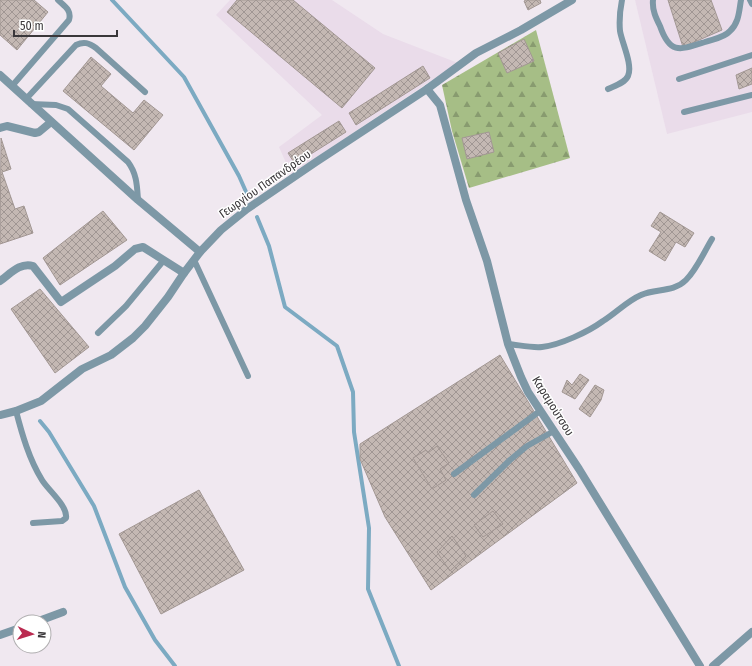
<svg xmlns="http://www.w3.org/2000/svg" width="752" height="666" font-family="'Fira Sans Condensed',sans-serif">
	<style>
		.built { fill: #eadcea }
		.forest { fill: url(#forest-firs) }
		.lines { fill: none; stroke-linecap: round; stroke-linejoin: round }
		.stream { stroke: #7caac2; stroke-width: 4 }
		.building { fill: url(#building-cross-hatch); stroke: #a29793 }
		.lane { stroke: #7d98a6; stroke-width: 6 }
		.street { stroke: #7d98a6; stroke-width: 8 }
		.labels { text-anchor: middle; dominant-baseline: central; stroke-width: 3; stroke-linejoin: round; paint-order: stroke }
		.street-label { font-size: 12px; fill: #3a373a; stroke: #fff }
	</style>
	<defs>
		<pattern id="forest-firs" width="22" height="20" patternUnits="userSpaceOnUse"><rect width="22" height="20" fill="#a6be86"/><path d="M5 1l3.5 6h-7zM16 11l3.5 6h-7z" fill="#889b6f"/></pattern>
		<pattern id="building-cross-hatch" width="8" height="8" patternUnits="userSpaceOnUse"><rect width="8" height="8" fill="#c4b8b3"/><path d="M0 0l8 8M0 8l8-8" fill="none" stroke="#a09693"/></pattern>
	</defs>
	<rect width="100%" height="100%" fill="#f0e8f0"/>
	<g class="built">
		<path d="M 230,0 L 332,0 L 383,34 L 458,63 L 291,174 L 279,147 L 322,115 L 216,15 Z"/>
		<path d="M 635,0 L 751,0 L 752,4 L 752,112 L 667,134 Z"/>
	</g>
	<path class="forest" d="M 536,30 L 570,158 L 469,188 L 452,131 L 442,85 Z"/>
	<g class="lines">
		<g class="stream">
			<path d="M 112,0 L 184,77 L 239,176 L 247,194"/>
			<path d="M 257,217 L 269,246 L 285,307 L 337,346 L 353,392 L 354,432 L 369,528 L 368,589 L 399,666"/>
			<path d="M 40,421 L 49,432 L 94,506 L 125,587 L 155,640 L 175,666"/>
		</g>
	</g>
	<g class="building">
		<path d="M 0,0 L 34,0 L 48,12 L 17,50 L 0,35 Z"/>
		<path d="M 237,0 L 293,0 L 375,68 L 342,108 L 227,12 Z"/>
		<path d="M 526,0 L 540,0 L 541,3 L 528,10 L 524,1 Z"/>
		<path d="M 668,0 L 711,0 L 722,30 L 683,47 Z"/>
		<path d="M 524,39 L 534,61 L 507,73 L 498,53 Z"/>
		<path d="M 91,57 L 111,74 L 101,86 L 133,113 L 144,100 L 163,115 L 134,150 L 63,91 Z"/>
		<path d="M 423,66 L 430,78 L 356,125 L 349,113 Z"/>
		<path d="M 752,68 L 752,84 L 739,89 L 736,75 Z"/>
		<path d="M 339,121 L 346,132 L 295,164 L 288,153 Z"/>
		<path d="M 489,132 L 494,152 L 467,159 L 462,138 Z"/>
		<path d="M 1,138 L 11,169 L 2,172 L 15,209 L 24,206 L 33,233 L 0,244 Z"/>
		<path d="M 103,211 L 127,240 L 60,285 L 43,258 Z"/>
		<path d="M 660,212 L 694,233 L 685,247 L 676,242 L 665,261 L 649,251 L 661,232 L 651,226 Z"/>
		<path d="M 40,289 L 89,347 L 55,373 L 11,309 Z"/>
		<path d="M 500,355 L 577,483 L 431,590 L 385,517 L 360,459 L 360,444 Z"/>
		<path d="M 580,374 L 589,380 L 575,399 L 562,392 L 567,380 L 572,385 Z"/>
		<path d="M 595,385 L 604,390 L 601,400 L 590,417 L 579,409 Z"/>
		<path d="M 437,446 L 449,463 L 440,469 L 446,480 L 432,489 L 413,458 L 426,450 L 428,453 Z"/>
		<path d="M 199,490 L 244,570 L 161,614 L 119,534 Z"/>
		<path d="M 493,511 L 503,524 L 483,537 L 474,525 Z"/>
		<path d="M 452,536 L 466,556 L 450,571 L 437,552 Z"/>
	</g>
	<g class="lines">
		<g class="lane">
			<path d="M 653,0 C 652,10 656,18 660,26 C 670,55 680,50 705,42 C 713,39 724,38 730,31 C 739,23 739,11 741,0"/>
			<path d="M 750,0 L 752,4"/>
			<path d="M 679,79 L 752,55"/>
			<path d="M 12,86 L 69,20 C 72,10 64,6 58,0"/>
			<path d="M 608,89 C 614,86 625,83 628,76 C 633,65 622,43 620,31 C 619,20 620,10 622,0"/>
			<path d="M 26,99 L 76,45 C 84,41 89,43 96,48 L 145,92"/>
			<path d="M 31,104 L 56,105 L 68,109 L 128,162 C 137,174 137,186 138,200"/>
			<path d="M 684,112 L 752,95"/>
			<path d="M 194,260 L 248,376"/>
			<path d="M 98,333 L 126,306 L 164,260"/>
			<path d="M 508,344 C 519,345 531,348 542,347 C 560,345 588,332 603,321 C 616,313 627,301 641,295 C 656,288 673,293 686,280 C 697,269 704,252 712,239"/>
			<path d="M 16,411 C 22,434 29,459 42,480 C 48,490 68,506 66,518 L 62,521 L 33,523"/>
			<path d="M 454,474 L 540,411"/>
			<path d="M 474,495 L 510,460 L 527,446 L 554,431"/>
		</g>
		<g class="street">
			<path d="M 0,75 L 138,200 L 200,252"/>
			<path d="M 427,89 L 440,105 L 466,200 L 487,261 L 508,344 L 521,377 L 528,392 L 579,469 L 700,666"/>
			<path d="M 0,128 L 7,126 L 35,133 L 39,132 L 51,122"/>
			<path d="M 0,281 C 10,274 20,262 33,266 L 61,302 L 115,266 L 135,249 L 143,247 L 184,273"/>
			<path d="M 0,415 L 16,411 L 41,401 L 82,369 L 111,355 L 133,338 L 145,326 L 168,297 L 184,273 L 200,252 L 221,230 L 247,209 L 316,162 L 427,89 L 476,53 L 521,30 L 572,0"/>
			<path d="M 36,622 L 63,612"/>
			<path d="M 0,635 L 20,628"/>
			<path d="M 713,666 L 752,632"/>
		</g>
	</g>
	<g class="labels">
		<g class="street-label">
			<text transform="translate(265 184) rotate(-35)">Γεωργίου Παπανδρέου</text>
			<text transform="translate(553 406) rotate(58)">Καραμούτσου</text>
		</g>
	</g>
	<g transform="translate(32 634) rotate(94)"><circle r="19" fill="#ffffff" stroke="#b0afb0"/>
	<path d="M0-3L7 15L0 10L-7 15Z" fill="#ba2a50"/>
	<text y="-6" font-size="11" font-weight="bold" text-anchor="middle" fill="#3a373a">N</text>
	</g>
	<path d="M14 30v6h103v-6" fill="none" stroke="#3a373a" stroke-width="2"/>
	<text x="20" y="30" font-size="12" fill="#3a373a" stroke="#ffffff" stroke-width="3" paint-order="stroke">50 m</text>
</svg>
